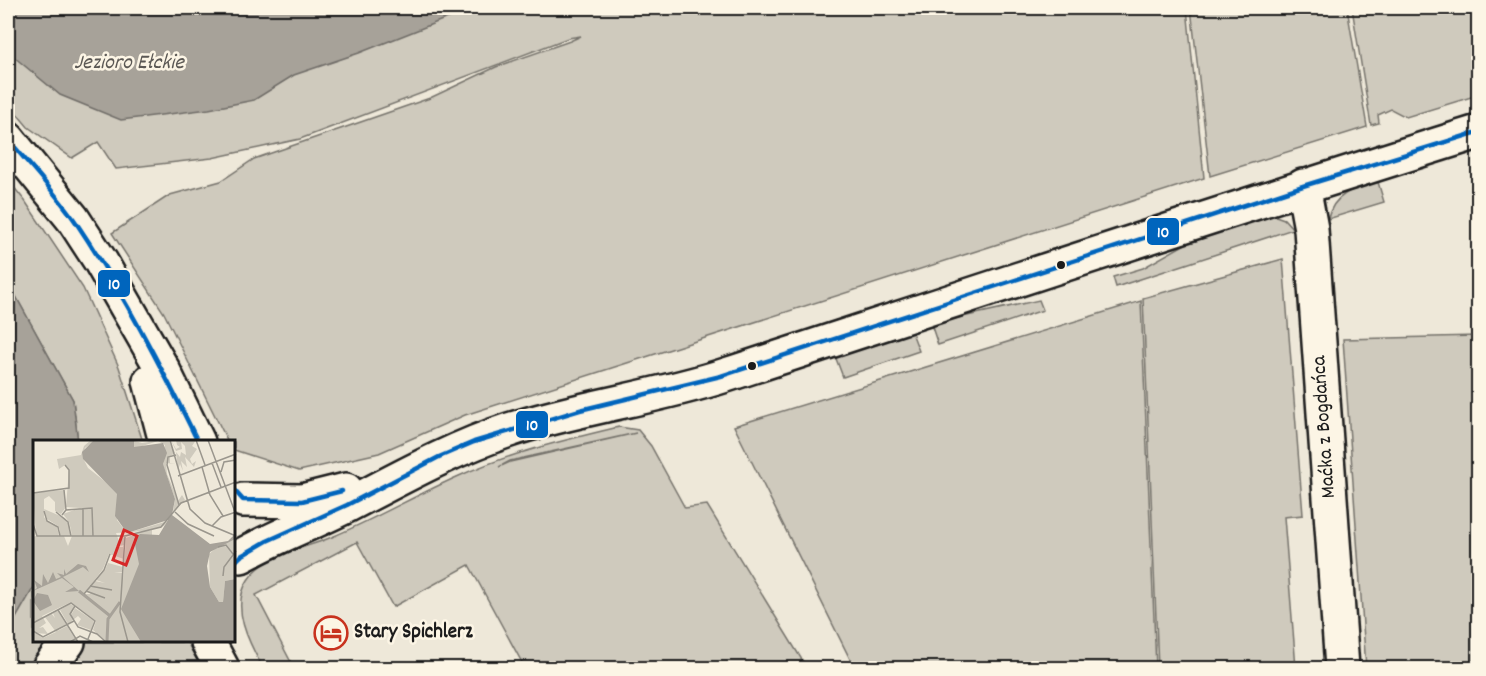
<svg xmlns="http://www.w3.org/2000/svg" width="1486" height="676" font-family="Dekko,sans-serif">
	<style>
		.green { fill: #cfcabd; stroke: #76736c; stroke-width: 1.5; fill-rule: evenodd }
		.water { fill: #a7a299; stroke: #6f6c67; stroke-width: 1.5 }
		.lines { fill: none; stroke-linecap: round; stroke-linejoin: round }
		.street-casing { stroke: #1c1c1c; stroke-width: 38 }
		.secondary-casing { stroke: #1c1c1c; stroke-width: 38 }
		.street { stroke: #fcf5e5; stroke-width: 33 }
		.secondary { stroke: #fcf5e5; stroke-width: 33 }
		.bus-1-casing { stroke: #fcf5e5; stroke-width: 9 }
		.bus-1 { stroke: #0065bd; stroke-width: 4.5 }
		.bus-dot { fill: #1c1c1c; stroke: #fcf5e5; stroke-width: 2 }
		.labels { text-anchor: middle; dominant-baseline: central; stroke-width: 5; stroke-linejoin: round; paint-order: stroke }
		.street-label { font-size: 21px; fill: #1c1c1c; stroke: #fcf5e5 }
		.poi-label { font-size: 21px; font-weight: bold; fill: #1c1c1c; stroke: #fcf5e5; text-anchor: start }
		.water-label { font-size: 22px; font-style: italic; fill: #5b5854; stroke: #fcf5e5 }
		.inset-river { fill: none; stroke: #a7a299; stroke-width: 3 }
		.inset-road { fill: none; stroke: #9a968d; stroke-width: 1.5 }
		.view { fill: #d62828; fill-opacity: 0.15; stroke: #d62828; stroke-width: 3 }
		.inset-edge { fill: none; stroke: #1c1c1c; stroke-width: 3 }
		.line-badge { stroke: #fcf5e5; stroke-width: 2 }
		.badge-label { font-size: 16px; text-anchor: middle; font-weight: bold; fill: #fff }
	</style>
	<rect width="100%" height="100%" fill="#eee8d9"/>
	<filter id="ink" filterUnits="userSpaceOnUse"><feTurbulence type="fractalNoise" baseFrequency=".0167" numOctaves="2"/><feDisplacementMap in="SourceGraphic" scale="12" xChannelSelector="R" yChannelSelector="G"/><feConvolveMatrix kernelMatrix="1 2 1 2 8 2 1 2 1" color-interpolation-filters="sRGB"/></filter>
	<g filter="url(#ink)">
		<g class="green">
			<path d="M 375,8 L 1187,8 L 1204,178 L 465,415 L 379,453 L 299,471 L 234,450 L 234,442 L 228,442 L 164,313 L 112,233 L 170,195 L 221,181 L 254,159 L 430,98 L 496,67 L 570,41 L 581,36 L 568,38 L 300,139 L 212,158 L 116,169 L 98,142 L 72,158 L 28,127 L 8,103 L 8,52 L 11,55 Z"/>
			<path d="M 1191,8 L 1347,8 L 1367,127 L 1210,176 Z"/>
			<path d="M 1352,8 L 1478,8 L 1478,95 L 1406,117 L 1391,109 L 1378,115 L 1379,123 L 1371,125 Z"/>
			<path d="M 8,180 L 25,201 L 83,288 L 119,367 L 143,442 L 78,442 L 73,400 L 8,282 Z"/>
			<path d="M 1378,182 L 1384,202 L 1328,219 C 1333,193 1356,188 1378,182 Z"/>
			<path d="M 1273,215 L 1284,219 L 1293,229 L 1116,287 L 1113,277 L 1143,268 L 1203,234 L 1259,216 Z"/>
			<path d="M 1283,259 L 1303,515 L 1284,517 L 1296,668 L 1158,668 L 1143,298 Z"/>
			<path d="M 1039,300 L 1043,310 L 938,345 L 931,324 Z"/>
			<path d="M 1141,301 L 1156,668 L 904,668 L 902,666 L 896,668 L 858,668 L 850,659 L 734,426 Z"/>
			<path d="M 911,330 L 919,351 L 843,377 L 835,356 Z"/>
			<path d="M 1478,336 L 1478,668 L 1366,668 L 1343,339 Z"/>
			<path d="M 619,427 L 638,430 L 651,446 L 685,508 L 707,505 L 807,668 L 525,668 L 469,565 L 393,607 L 357,542 L 256,595 L 294,668 L 263,668 C 249,643 230,607 248,580 C 266,553 305,549 332,537 C 375,519 416,495 459,476 C 510,453 565,440 619,427 ZM 636,433 L 510,462 L 499,467 L 510,461 Z"/>
			<path d="M 34,537 L 34,642 L 46,642 L 28,668 L 8,668 L 8,573 Z"/>
			<path d="M 84,642 L 187,642 L 201,668 L 63,668 Z"/>
		</g>
		<g class="water">
			<path d="M 8,8 L 481,8 L 445,19 L 359,53 L 294,75 L 254,100 L 209,109 L 121,120 L 60,95 L 8,52 Z"/>
			<path d="M 8,282 L 73,400 L 78,442 L 34,442 L 34,587 L 8,632 Z"/>
		</g>
		<g class="lines">
			<g class="street-casing">
				<g id="street">
					<path d="M 1303,186 L 1311,229 L 1342,668"/>
					<path d="M 49,668 L 68,642"/>
				</g>
			</g>
			<g class="secondary-casing">
				<g id="secondary">
					<path d="M 8,139 L 73,219 L 101,262 L 163,370 L 198,442"/>
					<path d="M 150,381 L 166,442"/>
					<path d="M 243,500 L 302,501 L 346,490"/>
					<path d="M 241,556 C 276,536 313,523 348,505 C 402,477 452,449 509,430 C 580,407 655,398 726,375 C 977,293 1227,210 1478,132"/>
					<path d="M 208,642 L 222,668"/>
				</g>
			</g>
			<use href="#street" class="street"/>
			<use href="#secondary" class="secondary"/>
			<g class="bus-1-casing">
				<g id="bus-1">
					<path d="M 8,139 C 30,166 55,192 75,221 C 122,291 161,366 198,442"/>
					<path d="M 234,490 L 243,500 L 302,501 L 342,491"/>
					<path d="M 234,563 L 241,556 L 267,541 L 347,505 L 439,457 L 474,442 L 580,410 L 721,376 L 1303,186 L 1478,132"/>
				</g>
			</g>
			<use href="#bus-1" class="bus-1"/>
		</g>
	</g>
	<defs>
		<g id="hotel-ring" transform="scale(1.725)"><circle r="9.5" fill="#fcf5e5" stroke="#c8321e" stroke-width="1.5"/><path d="M-6-4.5h1.5V1H6V5H4.5V3h-9V5H-6ZM-4 0a1.8 1.8 0 1 1 3.6 0ZM.5 0V-2.5h3Q6-2.5 6 0Z" fill="#c8321e"/></g>
	</defs>
	<g fill-rule="evenodd">
		<use href="#hotel-ring" x="331" y="633"/>
	</g>
	<g class="bus-dot">
		<circle cx="1061" cy="265" r="5"/>
		<circle cx="752" cy="366" r="5"/>
	</g>
	<g class="labels">
		<g class="street-label">
			<text transform="translate(1325 427) rotate(-94)">Maćka z Bogdańca</text>
		</g>
		<g class="poi-label">
			<text x="354" y="633">Stary Spichlerz</text>
		</g>
		<g class="water-label">
			<text x="129" y="63">Jezioro Ełckie</text>
		</g>
	</g>
	<g transform="translate(33 440)">
		<rect width="202" height="202" fill="#eee8d9"/>
		<path d="M 58,0 L 63,0 L 52,8 L 50,18 L 55,28 L 84,51 L 84,80 L 94,93 L 135,81 L 131,86 L 112,91 L 119,90 L 119,95 L 102,98 L 109,125 L 93,170 L 111,202 L 74,202 L 60,190 L 63,181 L 38,162 L 9,176 L 13,183 L 6,188 L 10,187 L 15,194 L 2,193 L 10,198 L 23,192 L 12,177 L 18,173 L 22,178 L 20,173 L 25,171 L 33,184 L 24,191 L 34,186 L 44,202 L 0,202 L 0,97 L 3,96 L 0,53 L 31,50 L 33,66 L 36,30 L 32,25 L 26,29 L 24,19 L 48,15 L 51,6 ZM 16,56 L 22,62 L 22,71 L 28,74 L 33,67 L 47,68 L 30,74 L 36,82 L 38,90 L 39,96 L 35,106 L 31,96 L 37,96 L 37,87 L 32,78 L 11,69 L 14,79 L 25,86 L 27,90 L 26,97 L 24,86 L 14,81 L 11,77 L 11,59 ZM 111,91 L 93,98 L 90,139 L 90,133 L 81,132 L 89,132 L 90,127 L 75,123 L 72,130 L 63,140 L 72,143 L 62,141 L 54,151 L 58,154 L 51,154 L 70,129 L 76,114 L 91,119 L 90,107 L 82,107 L 91,105 L 91,97 L 86,101 L 83,93 ZM 98,0 L 109,3 L 116,2 L 111,0 L 136,0 L 142,13 L 132,20 L 137,17 L 137,23 L 143,24 L 133,23 L 134,34 L 145,61 L 149,55 L 152,60 L 140,72 L 142,59 L 130,25 L 132,5 L 125,1 L 100,9 ZM 138,0 L 143,9 L 147,7 L 144,5 L 143,0 L 163,0 L 159,6 L 164,9 L 157,19 L 159,24 L 163,21 L 161,27 L 152,17 L 154,27 L 148,21 L 150,31 L 147,24 L 145,30 L 143,12 L 147,17 L 148,12 L 153,15 L 152,6 L 148,2 L 149,9 L 143,11 ZM 202,99 L 202,139 L 192,141 L 190,162 L 186,162 L 177,147 L 176,114 L 188,104 ZM 37,164 L 41,166 L 38,175 L 42,168 L 61,181 L 58,190 L 44,185 L 48,179 L 45,176 L 35,184 L 27,170 Z" fill="#cfcabd" fill-rule="evenodd"/>
		<path d="M 61,0 L 101,0 L 101,7 L 130,3 L 134,13 L 130,24 L 142,59 L 139,75 L 177,104 L 195,101 L 202,94 L 202,99 L 177,112 L 174,126 L 177,147 L 186,162 L 190,162 L 192,141 L 202,139 L 202,202 L 108,202 L 88,169 L 106,124 L 101,99 L 107,94 L 126,95 L 135,80 L 94,93 L 82,76 L 84,54 L 50,19 L 49,12 ZM 45,124 L 53,126 L 56,132 L 50,127 L 30,137 L 46,151 L 32,152 L 41,147 L 29,138 L 0,151 L 4,148 L 1,140 L 9,146 L 10,134 L 15,143 L 20,132 L 23,139 L 28,137 L 24,133 L 31,135 L 31,129 L 33,134 ZM 4,153 L 15,155 L 19,165 L 7,171 L 0,161 Z" fill="#a7a299"/>
		<path class="inset-river" d="M 46,151 L 76,175M 74,201 L 75,179 L 87,162"/>
		<path class="inset-road" d="M 137,0 L 157,69 L 172,83 L 203,96M 163,0 L 172,25M 175,0 L 202,72M 143,15 L 135,17 L 134,25 L 146,65M 179,23 L 188,47M 169,27 L 177,55 L 190,76M 188,32 L 191,22 L 203,20M 145,36 L 203,14M 31,50 L 33,70M 0,53 L 36,48 L 36,30 L 32,25M 50,68 L 50,96M 11,71 L 14,81 L 25,87 L 27,96M 23,72 L 35,82 L 38,96M 142,72 L 155,84 L 181,96M 29,75 L 33,70 L 59,68 L 60,96M 0,84 L 4,96 L 92,96M 179,86 L 188,77 L 203,72M 92,96 L 128,87 L 148,63 L 203,42M 92,97 L 87,172 L 95,202M 185,107 L 193,105 L 200,114M 190,136 L 191,127 L 203,111M 57,146 L 79,150M 53,151 L 72,158M 51,154 L 71,130 L 77,114M 42,166 L 37,174 L 45,187 L 64,194 L 73,202M 25,170 L 45,202M 0,183 L 38,163 L 62,181 L 55,199M 0,191 L 10,197 L 41,181M 37,202 L 47,196 L 60,202"/>
		<path class="view" d="M 91,90 L 104,96 L 93,125 L 80,120 Z"/>
		<rect width="202" height="202" class="inset-edge"/>
	</g>
	<g class="line-badge">
		<rect x="1146" y="217" width="34" height="29" rx="6" fill="#0065bd"/>
		<rect x="97" y="269" width="34" height="29" rx="6" fill="#0065bd"/>
		<rect x="515" y="410" width="34" height="29" rx="6" fill="#0065bd"/>
	</g>
	<g class="badge-label">
		<text x="1163" y="237">10</text>
		<text x="114" y="289">10</text>
		<text x="532" y="430">10</text>
	</g>
	<rect width="1486" height="676" fill="none" stroke="#fcf5e5" stroke-width="30"/>
	<rect x="15" y="15" width="1456" height="646" fill="none" stroke="#1c1c1c" stroke-width="2" filter="url(#ink)"/>
</svg>
